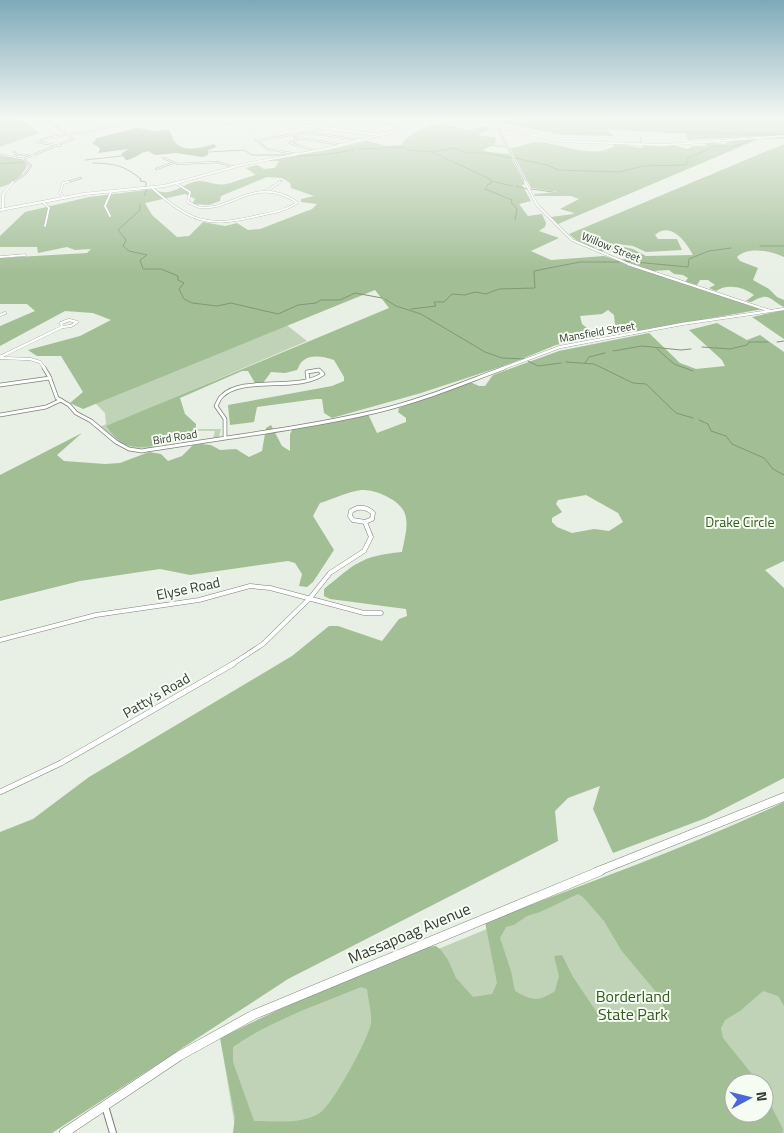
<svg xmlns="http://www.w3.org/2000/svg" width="784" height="1133" font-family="'Titillium Web',sans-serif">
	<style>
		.green { fill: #c0d3b7; fill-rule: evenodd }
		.forest { fill: #a2be95; fill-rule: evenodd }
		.water { fill: #7f9972 }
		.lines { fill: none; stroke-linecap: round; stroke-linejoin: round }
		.stream { stroke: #7f9972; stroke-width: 1 }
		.minor-far6-casing { stroke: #7e847b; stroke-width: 2 }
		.minor-far5-casing { stroke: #7e847b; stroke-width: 2.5 }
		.minor-far4-casing { stroke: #7e847b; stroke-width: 3 }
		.minor-far3-casing { stroke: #7e847b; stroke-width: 4.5 }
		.minor-far2-casing { stroke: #7e847b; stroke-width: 5 }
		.minor-far1-casing { stroke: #7e847b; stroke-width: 6 }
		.minor-casing { stroke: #7e847b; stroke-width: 8 }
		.tertiary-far1-casing { stroke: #7e847b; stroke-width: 2.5 }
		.tertiary-casing { stroke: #7e847b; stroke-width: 3 }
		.secondary-far2-casing { stroke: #7e847b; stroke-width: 3 }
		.secondary-far1-casing { stroke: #7e847b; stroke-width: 9 }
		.secondary-casing { stroke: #7e847b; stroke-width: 10 }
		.minor-far6 { stroke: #fff; stroke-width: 1 }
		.minor-far5 { stroke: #fff; stroke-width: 2 }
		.minor-far4 { stroke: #fff; stroke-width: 2.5 }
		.minor-far3 { stroke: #fff; stroke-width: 3 }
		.minor-far2 { stroke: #fff; stroke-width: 4 }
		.minor-far1 { stroke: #fff; stroke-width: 5 }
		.minor { stroke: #fff; stroke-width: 6 }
		.tertiary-far1 { stroke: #fff; stroke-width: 2 }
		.tertiary { stroke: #fff; stroke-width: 2.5 }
		.secondary-far2 { stroke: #fff; stroke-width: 2.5 }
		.secondary-far1 { stroke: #fff; stroke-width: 8 }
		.secondary { stroke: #fff; stroke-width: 9 }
		.rail-casing { stroke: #7b8079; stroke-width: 2 }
		.rail { stroke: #f5fcf2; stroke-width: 1; stroke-dasharray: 1; stroke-linecap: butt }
		.labels { text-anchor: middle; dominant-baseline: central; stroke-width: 4; stroke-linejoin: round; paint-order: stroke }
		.far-street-label { font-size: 11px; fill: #373a36; stroke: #f5fcf2 }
		.park-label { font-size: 14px; fill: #365a21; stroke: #f5fcf2 }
		.street-label { font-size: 14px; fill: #373a36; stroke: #f5fcf2 }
		.near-street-label { font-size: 16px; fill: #373a36; stroke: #f5fcf2 }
		.near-park-label { font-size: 16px; fill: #365a21; stroke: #f5fcf2 }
	</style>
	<rect width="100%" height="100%" fill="#e8efe4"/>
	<g class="green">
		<path d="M 202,259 L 307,341 L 157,405 L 191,419 L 189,429 L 221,429 L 219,437 L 213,438 L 215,431 L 157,430 L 157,447 C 130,452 121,444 100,427 L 106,424 L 105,413 L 88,396 Z"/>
		<path d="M 784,807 L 784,1133 L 236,1133 L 221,1043 L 292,1009 ZM 734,1083 L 764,1083 L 764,1113 L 734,1113 Z"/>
	</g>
	<g class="forest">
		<path d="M 0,117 L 19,117 L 39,133 L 0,147 Z"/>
		<path d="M 512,117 L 784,117 L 784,135 L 688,140 L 684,131 L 606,128 L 614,136 L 562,135 L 504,123 Z"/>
		<path d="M 446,124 C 453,126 463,130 470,130 C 478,129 482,124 489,129 L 478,135 L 496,138 L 495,145 L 505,146 L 506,147 L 491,146 L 483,150 L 489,152 L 509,154 L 525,184 L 522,185 L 531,201 L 519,204 L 528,216 L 542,214 L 546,223 L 545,227 L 539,231 L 559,238 L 531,251 L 551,260 L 604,256 L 763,309 L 627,333 L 615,325 L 614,315 L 608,310 L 602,314 L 580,316 L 582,324 L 597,336 L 556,345 L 512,363 L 421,393 L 332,418 L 324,413 L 322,399 L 316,399 L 257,407 L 254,422 L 230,425 L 228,405 L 332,386 L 344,381 L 344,377 L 334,360 C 325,357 312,354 304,360 C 300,362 299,367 297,370 L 285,373 L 271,372 L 263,383 L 255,383 L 248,371 L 242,371 L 180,398 L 185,414 L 196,424 L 195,437 C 176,441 140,453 122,443 C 116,439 111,432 106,426 L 389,308 L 375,290 L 83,409 L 70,403 L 83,392 L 61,356 L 37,356 L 28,350 L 80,336 L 111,320 L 93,313 L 65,311 L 0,346 L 0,326 L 35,311 L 27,304 L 0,304 L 0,258 L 87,253 L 91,249 L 75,250 L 67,247 L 38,253 L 37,247 L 0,247 L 0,236 L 25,212 L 89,197 L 154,189 C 171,199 184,182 199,181 C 208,181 217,186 226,184 C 236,182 246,177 256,175 L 246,168 L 257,165 L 264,169 L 275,168 L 279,161 L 268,161 L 274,159 L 324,151 L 367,141 L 388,146 L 401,145 C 411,131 428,125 446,124 ZM 267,177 L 282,178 L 290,183 L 291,188 L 314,196 L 301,199 L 301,202 L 317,204 L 312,209 L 260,229 L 248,230 L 237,223 L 225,226 L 203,222 L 189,236 L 177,237 L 152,215 L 145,203 L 185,194 L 195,199 L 192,204 L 209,205 L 220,201 L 221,196 Z"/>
		<path d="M 766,136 L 558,224 L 551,217 L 573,214 L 574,213 L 560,209 L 579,199 L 571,196 L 535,196 L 534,194 L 558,192 L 531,188 L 510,148 C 520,148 528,142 537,142 C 562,143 591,160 615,146 L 613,143 L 638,144 L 626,145 L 641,148 L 645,144 L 674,145 L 687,149 L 693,146 L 708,146 L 702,142 L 725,144 L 731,141 L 729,139 Z"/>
		<path d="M 784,144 L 784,257 C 771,251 748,246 737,257 L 740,261 L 758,268 L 753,280 L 769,289 L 777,297 L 784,300 L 784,307 C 769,300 770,291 751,302 L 746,301 L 754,295 C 744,287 727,283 716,291 L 709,288 L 715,285 L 708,280 L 700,280 L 697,285 L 685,282 L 688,278 L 683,275 L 674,274 L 669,270 L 652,271 L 621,260 L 634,257 C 627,242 607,255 595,250 L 619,246 L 633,249 L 646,256 L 693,255 C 686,242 671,221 655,235 L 658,239 L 677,239 L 682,250 L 646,252 L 633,246 L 618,244 L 592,248 L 576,240 L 569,234 Z"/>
		<path d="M 0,156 L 21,159 L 27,165 C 25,174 9,186 0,187 Z"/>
		<path d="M 784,310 L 784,339 L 752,317 Z"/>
		<path d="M 717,323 L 747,340 L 760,335 L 784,352 L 784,561 L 765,570 L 784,588 L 784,778 L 706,818 L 613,853 L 593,809 L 600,786 L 568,798 L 555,811 L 558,841 L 288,979 L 52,1133 L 0,1133 L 0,832 L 33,819 L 89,777 L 292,656 L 329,626 L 338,626 L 382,641 L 399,619 L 407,616 L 406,609 L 330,599 L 324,596 L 324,589 C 355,564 360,556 402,552 C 404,540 409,526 405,514 C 401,500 375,489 361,490 C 347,492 333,499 320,503 L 313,516 L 334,550 L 313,582 L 307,587 L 299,586 L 302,574 L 295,563 L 288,561 L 190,575 L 160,569 L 80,581 L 0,601 L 0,475 L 82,433 L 57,455 L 64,461 L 105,464 L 120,463 L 149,452 L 161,454 L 168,461 L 182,456 L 193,445 L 201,444 L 211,445 L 220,450 L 236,449 L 249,457 L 262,451 L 266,428 L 271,425 L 282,446 L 290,451 L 290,434 L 294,426 L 368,414 L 377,433 L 406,422 L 406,418 L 398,412 L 399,408 L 470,382 L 479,386 L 485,386 L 493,375 L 559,351 L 649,333 L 680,363 L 696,369 L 725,366 L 722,360 L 689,330 ZM 586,495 L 618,513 L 623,522 L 609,531 L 594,529 L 572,533 L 557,527 L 552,522 L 552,518 L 562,512 L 556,504 L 558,500 Z"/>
		<path d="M 784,802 L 784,1006 L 778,996 L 763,991 L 740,1011 L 725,1020 L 721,1028 L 723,1038 L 759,1083 L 734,1083 L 734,1113 L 764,1113 L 764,1092 L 783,1129 L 782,1133 L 233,1133 L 235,1117 L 220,1038 L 307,996 L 424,947 L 436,946 L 441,950 L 448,960 L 456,978 L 473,997 L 492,994 L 497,983 L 485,922 C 585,884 687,848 784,802 ZM 578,894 L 583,897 L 604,921 L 621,950 L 662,999 L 664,1013 L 653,1014 L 635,1010 L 600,1017 L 573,977 L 562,955 L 554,956 L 559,976 L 555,991 C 538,1002 533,1001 515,991 L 511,971 L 500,938 L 506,927 L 514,925 L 527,916 L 540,912 ZM 361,987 L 367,989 C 368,999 372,1012 371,1023 C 369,1038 333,1104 321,1112 C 303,1125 275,1121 254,1121 L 233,1062 L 233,1047 C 272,1020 317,1005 361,987 Z"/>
	</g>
	<path class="water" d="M 137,128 L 157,131 L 168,130 C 173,133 171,138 176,143 C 185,153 203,147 214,144 L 217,147 L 208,150 L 208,155 L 202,157 L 176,153 L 155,155 L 148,151 C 139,153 135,159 126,160 L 121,154 L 128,149 L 98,153 L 100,148 L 92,143 L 97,138 Z"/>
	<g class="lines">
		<g class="stream">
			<path d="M 765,138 L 784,138"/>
			<path d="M 358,149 L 404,147 L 408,150 L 431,152 L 455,148 L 465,153 L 485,153 L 512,158"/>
			<path d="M 208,152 L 244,150 L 252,155 L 287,155"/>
			<path d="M 432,152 L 490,179 L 490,181 L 513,186"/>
			<path d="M 296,156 L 322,155 L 354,150"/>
			<path d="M 515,158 L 547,165 L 558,170 L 619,172 L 643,166 L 686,165 L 688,158 L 716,146 L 732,147 L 758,138"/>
			<path d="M 85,160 L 122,156"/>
			<path d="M 93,163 C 116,164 123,165 141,179 L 140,181 L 146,182 L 146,187"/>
			<path d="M 0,164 L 25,162"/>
			<path d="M 516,186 L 527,189"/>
			<path d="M 486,188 L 488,184 L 491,184 L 491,181"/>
			<path d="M 485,189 L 512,200 L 511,202 L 517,209 L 515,220"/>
			<path d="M 531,189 L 553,192"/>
			<path d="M 144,196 L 147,189"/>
			<path d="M 140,204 L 140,210 L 118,230 L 126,240 L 123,246 L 129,251 L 147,255 L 140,260 L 143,269 L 161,269 L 178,276 L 178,280 L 184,283 L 179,289 L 184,299 L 192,303 L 217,306 L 231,303 L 278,314 L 298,305 L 316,303 L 321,300 L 340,300 L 355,293 L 382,298"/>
			<path d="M 760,246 L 784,246"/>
			<path d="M 624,261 L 688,267 L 689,259 L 709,251 L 731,248"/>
			<path d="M 385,299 L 396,306 L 421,314 L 485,352 L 502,358 L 525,359"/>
			<path d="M 411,309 L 436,306 L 434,302 L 444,302 L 452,294 L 465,295 L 475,292 L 486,294 L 499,289 L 535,288 L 534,271 L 580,262 L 619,262"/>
			<path d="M 777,342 L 784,341"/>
			<path d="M 702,347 L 730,349 L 747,345 L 749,342 L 768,342"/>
			<path d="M 657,349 L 674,364 L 693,371"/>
			<path d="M 613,351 L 642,346 L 681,350 L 691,349"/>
			<path d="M 528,361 L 538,366 L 561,363"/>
			<path d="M 566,362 L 594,364 L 633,383 L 646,384 L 676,413 L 693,418"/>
			<path d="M 585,363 L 589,357 L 605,353"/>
			<path d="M 699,420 L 708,424 L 711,431 L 726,436 L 732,444 L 764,458 L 773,469 L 784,475"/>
		</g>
		<g class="minor-far6-casing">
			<g id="minor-far6">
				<path d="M 278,117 L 304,125"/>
				<path d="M 357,118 L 406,127"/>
				<path d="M 488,119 L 494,117"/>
				<path d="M 55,125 L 100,117"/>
				<path d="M 224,125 L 247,118"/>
				<path d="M 497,127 L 526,183"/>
				<path d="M 311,133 L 360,140"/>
				<path d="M 294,137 L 342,145"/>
				<path d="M 301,138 L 290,143 L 317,151"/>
				<path d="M 641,138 L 641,143"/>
				<path d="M 255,140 L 260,140 L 259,142 L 267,149 L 297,154"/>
				<path d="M 260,140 L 325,129"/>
				<path d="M 60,146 L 37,142 L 46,138 L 97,130 L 144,117"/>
				<path d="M 14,152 L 17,155 L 34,155"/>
				<path d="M 0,155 L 23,159 L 31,166 L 25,174 L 12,183"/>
				<path d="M 163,158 L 178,164 L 217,162 L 234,167"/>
				<path d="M 23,159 L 73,139 L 43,117"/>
				<path d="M 156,169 L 173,163"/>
				<path d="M 64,183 L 81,178"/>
				<path d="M 278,183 L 281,181"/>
			</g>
		</g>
		<g class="minor-far5-casing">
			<g id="minor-far5">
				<path d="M 525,182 L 537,205 L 572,240 L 631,265"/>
				<path d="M 152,188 C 191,222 206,228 257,216 C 271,213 285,211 297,203 C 292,198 286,196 280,194 C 247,184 226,212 199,207 C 195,206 191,203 188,202 L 190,192 L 177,184"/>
				<path d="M 268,190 L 280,182"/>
				<path d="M 64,198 L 60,193 L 63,183 L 68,182"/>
				<path d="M 43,202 L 49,208 L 45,226"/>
				<path d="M 3,210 L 3,194 L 13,182"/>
				<path d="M 110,216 L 105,206 L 111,192"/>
				<path d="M 0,257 L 25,255"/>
			</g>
		</g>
		<g class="minor-far4-casing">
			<g id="minor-far4">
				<path d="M 628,264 L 770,311"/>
				<path d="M 0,315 L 5,313"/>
				<path d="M 69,320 L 77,322 L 71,326 L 62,327 L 61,323 Z"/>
				<path d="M 0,357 L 62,327"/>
				<path d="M 0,358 L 30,359 L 40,362 L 45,369"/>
				<path d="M 501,369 L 560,347 L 682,324 L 784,309"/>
			</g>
		</g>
		<g class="minor-far3-casing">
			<g id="minor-far3">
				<path d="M 44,368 L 49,376 L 57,398 L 69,405 L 76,413 L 91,421 L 116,442 L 129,449 L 142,451 C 221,438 301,429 378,411 C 421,401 463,383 504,368"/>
				<path d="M 0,385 L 50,378"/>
				<path d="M 0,415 L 46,407 L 61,400"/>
				<path d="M 225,437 L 225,419 L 216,406 C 218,403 219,398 222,396 C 243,375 298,392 323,374 L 319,370 L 307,372 L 308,380"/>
			</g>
		</g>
		<g class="minor-far2-casing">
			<g id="minor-far2">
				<path d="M 357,508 C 363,507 368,508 373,513 L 372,519 L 365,522 L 353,520 L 350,516 L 351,511 Z"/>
				<path d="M 0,640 L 96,615 L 199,600 L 250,586 L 270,588 L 364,613 L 381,613"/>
				<path d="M 231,665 L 263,644 L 310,598 L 330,573 L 364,551 L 371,537 L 365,522"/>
			</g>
		</g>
		<g class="minor-far1-casing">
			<path id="minor-far1" d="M 0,792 L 61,763 L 233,664"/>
		</g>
		<g class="minor-casing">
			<path id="minor" d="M 105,1106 L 113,1133"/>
		</g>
		<g class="tertiary-far1-casing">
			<g id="tertiary-far1">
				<path d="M 411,126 L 431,122 L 458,121 L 488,124 L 558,141 L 663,145 L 784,136"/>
				<path d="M 176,183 L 245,164 L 331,148 L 380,135"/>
			</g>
		</g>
		<g class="tertiary-casing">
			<path id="tertiary" d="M 0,210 L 84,194 L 164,186 L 180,182"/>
		</g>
		<g class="secondary-far2-casing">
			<g id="secondary-far2">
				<path d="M 239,117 L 380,135 L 411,126 L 418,117"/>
				<path d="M 417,120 L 432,122"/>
			</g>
		</g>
		<g class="secondary-far1-casing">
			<path id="secondary-far1" d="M 596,872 L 784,797"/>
		</g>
		<g class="secondary-casing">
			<path id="secondary" d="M 64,1133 L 179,1056 L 253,1015 L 600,871"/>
		</g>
		<use href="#minor-far6" class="minor-far6"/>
		<use href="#minor-far5" class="minor-far5"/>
		<use href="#minor-far4" class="minor-far4"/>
		<use href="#minor-far3" class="minor-far3"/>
		<use href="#minor-far2" class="minor-far2"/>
		<use href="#minor-far1" class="minor-far1"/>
		<use href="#minor" class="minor"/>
		<use href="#tertiary-far1" class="tertiary-far1"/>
		<use href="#tertiary" class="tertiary"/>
		<use href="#secondary-far2" class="secondary-far2"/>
		<use href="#secondary-far1" class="secondary-far1"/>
		<use href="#secondary" class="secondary"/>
		<g class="rail-casing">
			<path id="rail" d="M 426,117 L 673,132 L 784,134"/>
		</g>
		<use href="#rail" class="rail"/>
	</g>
	<linearGradient id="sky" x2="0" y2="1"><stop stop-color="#7ea9b9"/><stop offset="0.43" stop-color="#f5f8f3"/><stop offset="1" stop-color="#f5f8f3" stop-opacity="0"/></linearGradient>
	<rect width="784" height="275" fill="url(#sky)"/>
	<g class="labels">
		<g class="far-street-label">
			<text transform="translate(611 247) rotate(22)">Willow Street</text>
			<text transform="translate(597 332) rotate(-10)">Mansfield Street</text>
			<text transform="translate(175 437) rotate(-9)">Bird Road</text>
		</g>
		<g class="park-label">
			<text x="740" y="521">Drake Circle</text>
		</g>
		<g class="street-label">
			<text transform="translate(188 588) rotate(-12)">Elyse Road</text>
			<text transform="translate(156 695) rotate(-30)">Patty's Road</text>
		</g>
		<g class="near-street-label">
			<text transform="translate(409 933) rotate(-23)">Massapoag Avenue</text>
		</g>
		<g class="near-park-label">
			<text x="633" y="996">Borderland<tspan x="633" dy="18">State Park</tspan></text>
		</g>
	</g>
	<g transform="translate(749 1098) rotate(83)"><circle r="24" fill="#f5fcf2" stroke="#a9aea7"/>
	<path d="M0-4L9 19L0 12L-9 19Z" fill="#4c67db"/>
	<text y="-8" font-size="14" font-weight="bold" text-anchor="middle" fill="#373a36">N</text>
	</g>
</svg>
